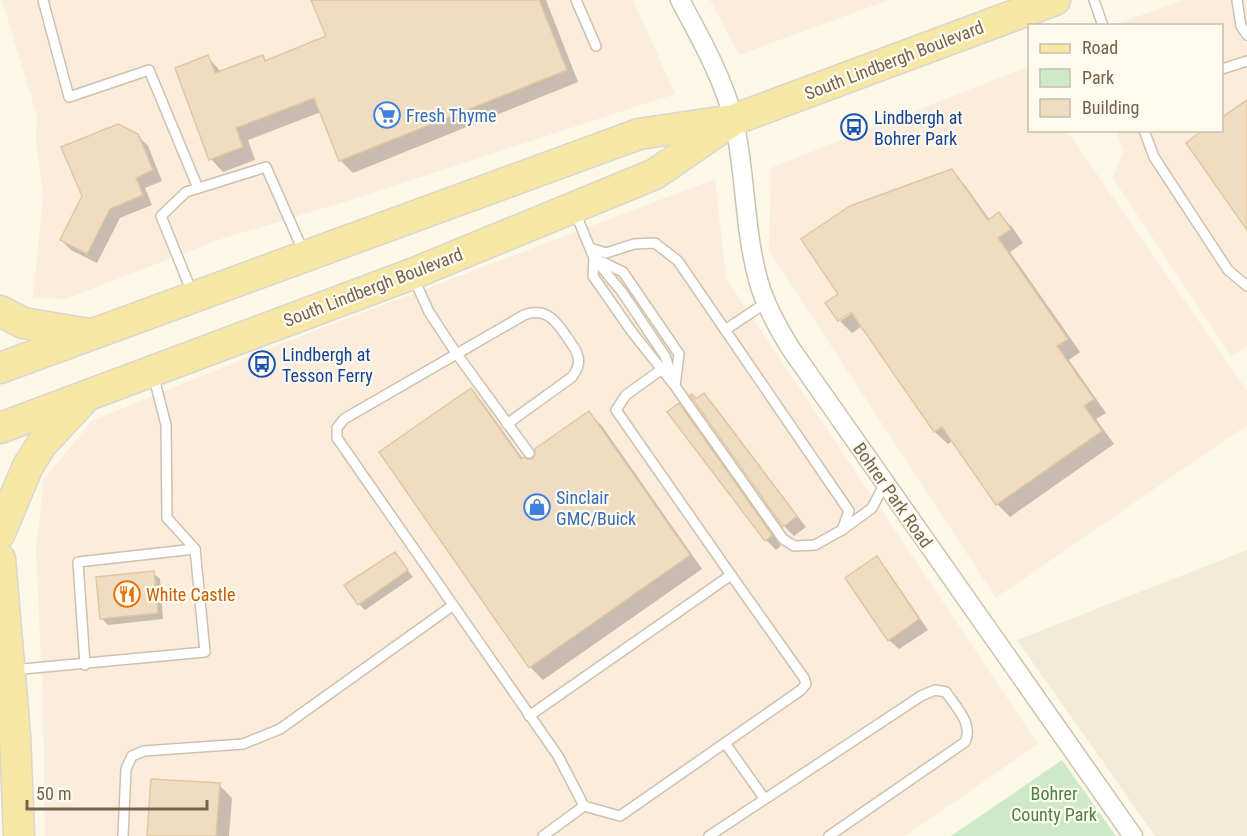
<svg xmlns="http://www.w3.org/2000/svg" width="1247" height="836" font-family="'Roboto Condensed',sans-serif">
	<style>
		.residential { fill: #f3ebd7 }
		.commercial { fill: #fbecdc }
		.green { fill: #cee9c7 }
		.shadow { fill: #0003 }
		.building { fill: #f0ddc1; stroke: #e1c7a2; stroke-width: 1.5 }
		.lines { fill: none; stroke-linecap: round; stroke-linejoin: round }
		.lane-casing { stroke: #cdc2ae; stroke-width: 12 }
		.street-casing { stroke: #cdc2ae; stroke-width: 21 }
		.primary-casing { stroke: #dbd6d1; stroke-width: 33 }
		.lane { stroke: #fff; stroke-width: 9 }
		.street { stroke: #fff; stroke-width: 18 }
		.primary { stroke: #f6e8a4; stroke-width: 30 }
		.labels { text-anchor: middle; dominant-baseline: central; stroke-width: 4.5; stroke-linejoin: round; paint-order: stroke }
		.street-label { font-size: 18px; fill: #74634d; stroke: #fefbee }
		.shop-label { font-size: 18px; fill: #366cbe; stroke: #fefbee; text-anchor: start }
		.transit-label { font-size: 18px; fill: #164399; stroke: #fefbee; text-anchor: start }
		.food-label { font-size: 18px; fill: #c56008; stroke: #fefbee; text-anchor: start }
		.park-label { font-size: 18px; fill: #4e7f48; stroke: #fefbee }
	</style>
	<rect width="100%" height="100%" fill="#fbf8e8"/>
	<path class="residential" d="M 1247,550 L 1247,836 L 1155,836 L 1017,640 Z"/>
	<g class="commercial">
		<path d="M 2,0 L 633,0 L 675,94 L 341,203 L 218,240 L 66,299 L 33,298 L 43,195 L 36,140 L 37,116 Z"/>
		<path d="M 710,0 L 889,0 L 739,55 Z"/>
		<path d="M 1184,0 L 1247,0 L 1247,346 L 1231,356 L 1113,178 L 1124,150 L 1116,131 L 1222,130 L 1222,26 L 1111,26 Z"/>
		<path d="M 1024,68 L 1029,76 L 1030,130 L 1067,131 L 1247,391 L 1247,425 L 996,598 L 769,251 L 771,168 Z"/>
		<path d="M 715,179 L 726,278 L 1038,744 L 905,836 L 45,836 L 43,704 L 36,551 L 44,479 L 92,421 L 275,346 Z"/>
	</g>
	<path class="green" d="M 1062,760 L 1116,836 L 951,836 Z"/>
	<g class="shadow">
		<path d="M 313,0 L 546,0 L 578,82 L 353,173 L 340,160 L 321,112 L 248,140 L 255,160 L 223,172 L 211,159 L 208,57 L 221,72 L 262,56 L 267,62 L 328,37 Z"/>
		<path d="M 137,135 L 148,146 L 162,181 L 145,188 L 152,205 L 120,218 L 97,263 L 71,250 L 61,240 Z"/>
		<path d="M 951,171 L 964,184 L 990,220 L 999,214 L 1012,227 L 1023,243 L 1010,252 L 1080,352 L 1069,360 L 1106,413 L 1096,419 L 1114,444 L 1010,517 L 997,504 L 953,440 L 948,444 L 935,432 L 862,326 L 852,333 L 840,321 L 858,309 L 841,295 Z"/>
		<path d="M 471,390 L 483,403 L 523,459 L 533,460 L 589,413 L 602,426 L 702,569 L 543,680 L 530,667 L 381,453 Z"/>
		<path d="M 704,395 L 714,405 L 806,527 L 794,536 L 784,526 L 694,398 L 696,401 Z"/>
		<path d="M 679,405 L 689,415 L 781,546 L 776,550 L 766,540 Z"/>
		<path d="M 395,554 L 413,577 L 365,610 L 359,604 Z"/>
		<path d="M 877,558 L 886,568 L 928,630 L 899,649 L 889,640 Z"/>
		<path d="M 153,573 L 160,579 L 163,619 L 108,625 L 101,618 Z"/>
		<path d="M 219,785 L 232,798 L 229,836 L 149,836 Z"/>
	</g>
	<g class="building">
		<path d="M 311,0 L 539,0 L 567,70 L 339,161 L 314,98 L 236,128 L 243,147 L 209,160 L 175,68 L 208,55 L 215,73 L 263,55 L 265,61 L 326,36 Z"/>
		<path d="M 1247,100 L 1247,230 L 1186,143 L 1203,130 L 1221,130 L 1221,118 Z"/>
		<path d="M 118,124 L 138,134 L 153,170 L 136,178 L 143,195 L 110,209 L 87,254 L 60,240 L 82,196 L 61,147 Z"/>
		<path d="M 952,169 L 988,220 L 999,212 L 1011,229 L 998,238 L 1068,339 L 1057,346 L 1094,399 L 1084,406 L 1102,431 L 996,505 L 942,427 L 934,432 L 851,312 L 838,321 L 825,303 L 838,294 L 801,239 L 850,206 Z"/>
		<path d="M 471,388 L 521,459 L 524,457 L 527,459 L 532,459 L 535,455 L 535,449 L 589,411 L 690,555 L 529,668 L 379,452 Z"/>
		<path d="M 704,393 L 797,516 L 783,527 L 690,395 L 692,394 L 696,399 Z"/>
		<path d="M 679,403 L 772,535 L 765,541 L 667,412 Z"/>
		<path d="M 395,552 L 408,570 L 358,605 L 344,585 Z"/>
		<path d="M 877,556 L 919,619 L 888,641 L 845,578 Z"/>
		<path d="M 154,571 L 158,613 L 100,619 L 96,577 Z"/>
		<path d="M 151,779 L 220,783 L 216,836 L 147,836 Z"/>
	</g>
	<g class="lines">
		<g class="lane-casing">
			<g id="lane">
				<path d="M 43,0 L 69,97 L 149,70 L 198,188"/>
				<path d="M 576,0 L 596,46"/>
				<path d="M 1094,0 L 1103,26"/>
				<path d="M 1237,0 L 1241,26 L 1247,35"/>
				<path d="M 1222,69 L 1247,61"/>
				<path d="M 1144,130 L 1154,157 L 1228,270 L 1247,286"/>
				<path d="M 575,212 L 594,258 L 622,292 L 665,356 L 673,380"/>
				<path d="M 590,248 L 606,253 L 634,244 L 655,243 L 678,261 L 849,511 L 842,530"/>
				<path d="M 414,279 L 429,312 L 456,353 L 529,453"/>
				<path d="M 193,295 L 161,216 L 186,192 L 266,167 L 304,253"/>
				<path d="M 725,330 L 767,302"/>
				<path d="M 662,369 L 626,395 L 616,410 L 731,575"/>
				<path d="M 675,386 L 679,354 L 623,272 L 594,258 L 593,276 L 632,332 L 675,386 L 783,539 L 794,546 L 815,545 L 842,530 L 872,508 L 885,483"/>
				<path d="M 507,424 L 572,377 C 579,368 581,360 575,349 C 562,331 551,304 524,315 L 344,419 L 337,428 L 337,438 L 558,756 L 584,806 L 543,836"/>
				<path d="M 85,665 L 78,562 L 195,549"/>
				<path d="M 12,670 L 205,652 L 195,549 L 167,518 L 166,425 L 153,374"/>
				<path d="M 529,716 L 731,575 L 804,678 L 806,684 L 801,690 L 620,816 L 584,806"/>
				<path d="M 725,743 L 764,798"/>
				<path d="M 123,836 L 126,769 L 132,756 L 144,751 L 243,744 L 280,729 L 452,606"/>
				<path d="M 709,836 L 921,696 L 935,690 L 946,692 C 955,706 974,724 965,742 L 829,836"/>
			</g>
		</g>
		<g class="street-casing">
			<path id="street" d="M 680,0 C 700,37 724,80 734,121 C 746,174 744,231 759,283 C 766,307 778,328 791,349 L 1133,836"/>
		</g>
		<g class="primary-casing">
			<g id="primary">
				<path d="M 0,311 L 23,323 L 89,334"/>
				<path d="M 0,368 L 639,134 L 733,120 L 1055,0"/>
				<path d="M 0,428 L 412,274 L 655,174 L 729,123"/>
				<path d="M 0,533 L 28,466 L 42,444 L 82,401"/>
				<path d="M 0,559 L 15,735 L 19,836"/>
			</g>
		</g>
		<use href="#lane" class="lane"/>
		<use href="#street" class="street"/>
		<use href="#primary" class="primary"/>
	</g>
	<defs>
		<g id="supermarket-ring" transform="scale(1.35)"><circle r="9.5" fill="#fefbee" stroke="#3f7fe0" stroke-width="1.5"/><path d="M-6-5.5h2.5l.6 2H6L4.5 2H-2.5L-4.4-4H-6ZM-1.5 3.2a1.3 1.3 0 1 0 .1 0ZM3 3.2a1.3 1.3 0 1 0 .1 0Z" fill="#3f7fe0"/></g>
		<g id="bus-ring" transform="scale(1.35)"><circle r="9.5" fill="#fefbee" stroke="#1a4fb4" stroke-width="1.5"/><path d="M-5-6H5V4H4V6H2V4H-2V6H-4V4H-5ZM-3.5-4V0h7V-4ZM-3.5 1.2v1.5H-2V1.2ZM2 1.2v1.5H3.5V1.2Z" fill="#1a4fb4"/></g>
		<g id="shop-ring" transform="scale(1.35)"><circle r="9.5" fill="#fefbee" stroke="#3f7fe0" stroke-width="1.5"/><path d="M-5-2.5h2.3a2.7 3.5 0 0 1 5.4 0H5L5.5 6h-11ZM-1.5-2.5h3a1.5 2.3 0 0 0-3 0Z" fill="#3f7fe0"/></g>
		<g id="restaurant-ring" transform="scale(1.35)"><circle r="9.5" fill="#fefbee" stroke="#e8710a" stroke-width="1.5"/><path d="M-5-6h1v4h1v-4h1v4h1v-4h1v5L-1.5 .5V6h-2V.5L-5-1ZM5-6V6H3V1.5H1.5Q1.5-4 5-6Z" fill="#e8710a"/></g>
	</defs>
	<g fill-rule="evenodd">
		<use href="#supermarket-ring" x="387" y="115"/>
		<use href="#bus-ring" x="854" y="127"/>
		<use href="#bus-ring" x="262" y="364"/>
		<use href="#shop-ring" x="537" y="507"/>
		<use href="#restaurant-ring" x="127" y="594"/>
	</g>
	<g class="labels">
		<g class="street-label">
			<text transform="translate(894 60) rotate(-21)">South Lindbergh Boulevard</text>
			<text transform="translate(373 287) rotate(-21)">South Lindbergh Boulevard</text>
			<text transform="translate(893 495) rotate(55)">Bohrer Park Road</text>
		</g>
		<g class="shop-label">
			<text x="406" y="115">Fresh Thyme</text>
			<text x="556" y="497">Sinclair<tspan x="556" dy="21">GMC/Buick</tspan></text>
		</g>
		<g class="transit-label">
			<text x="874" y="117">Lindbergh at<tspan x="874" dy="21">Bohrer Park</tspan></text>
			<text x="282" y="354">Lindbergh at<tspan x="282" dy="21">Tesson Ferry</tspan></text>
		</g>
		<g class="food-label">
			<text x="146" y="594">White Castle</text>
		</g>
		<g class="park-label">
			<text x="1054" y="793">Bohrer<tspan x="1054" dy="21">County Park</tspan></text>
		</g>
	</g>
	<rect x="1028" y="24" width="195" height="108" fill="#fefbee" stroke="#c7beae" stroke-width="1.5"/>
	<rect x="1040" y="44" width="30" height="9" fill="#f6e8a4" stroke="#c7beae" stroke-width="1.5"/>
	<text x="1082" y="54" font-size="18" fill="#74634d">Road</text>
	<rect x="1040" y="69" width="30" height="18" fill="#cee9c7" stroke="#c7beae" stroke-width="1.5"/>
	<text x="1082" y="84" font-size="18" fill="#74634d">Park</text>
	<rect x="1040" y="99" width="30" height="18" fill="#f0ddc1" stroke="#c7beae" stroke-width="1.5"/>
	<text x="1082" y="114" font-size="18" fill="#74634d">Building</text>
	<path d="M27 800v9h180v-9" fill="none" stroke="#74634d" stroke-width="3"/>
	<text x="36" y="800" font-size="18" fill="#74634d" stroke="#fefbee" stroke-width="4.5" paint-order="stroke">50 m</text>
</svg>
